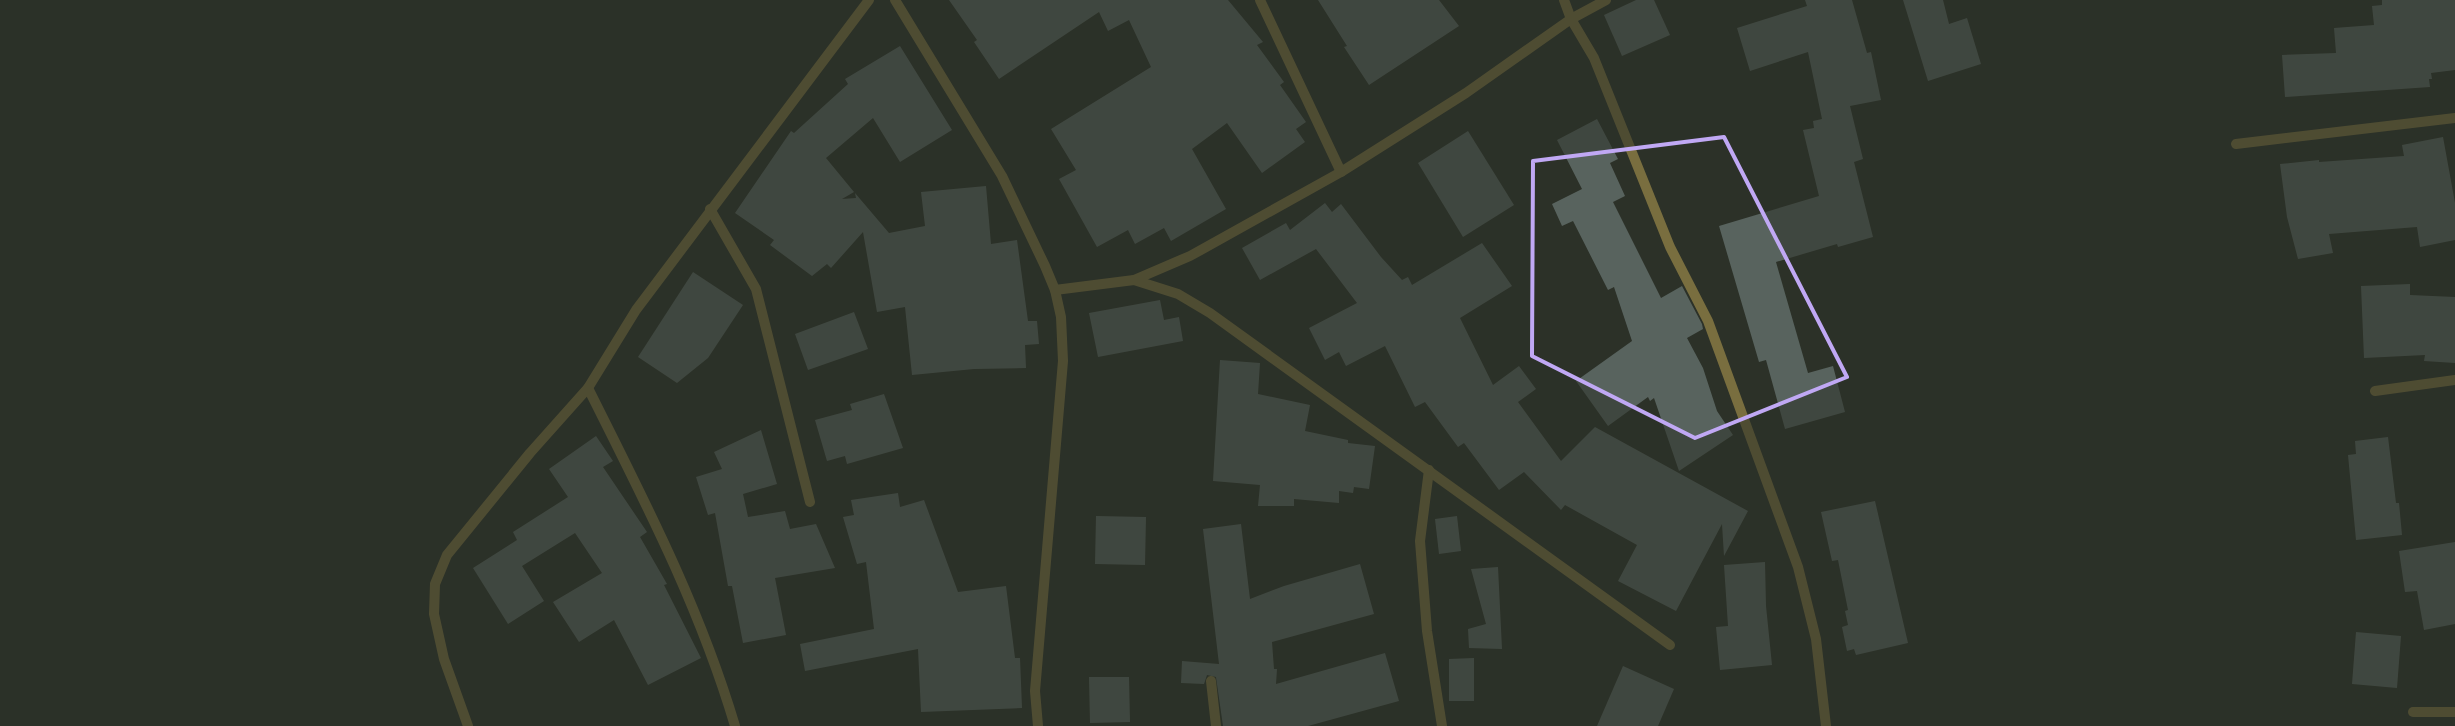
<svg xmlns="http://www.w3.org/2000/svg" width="2455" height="726" font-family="Signika,sans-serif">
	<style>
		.building { fill: #58635e }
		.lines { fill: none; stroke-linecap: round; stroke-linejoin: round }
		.street { stroke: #796e3f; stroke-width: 10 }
		.marked { fill: none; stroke: #c0a8f4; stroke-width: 4; stroke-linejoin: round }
	</style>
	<rect width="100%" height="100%" fill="#2c3128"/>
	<g class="building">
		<path d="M 949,0 L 1228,0 L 1263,42 L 1257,45 L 1284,82 L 1280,85 L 1306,122 L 1296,129 L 1305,142 L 1262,173 L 1227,123 L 1192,149 L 1226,209 L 1171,241 L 1164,228 L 1135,244 L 1128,230 L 1097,247 L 1059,179 L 1076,170 L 1051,129 L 1151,67 L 1129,20 L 1108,31 L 1099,12 L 999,79 L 974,42 L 977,40 Z"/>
		<path d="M 1318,0 L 1439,0 L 1459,26 L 1369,85 L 1344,47 L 1347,46 Z"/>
		<path d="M 1636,0 L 1654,0 L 1670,35 L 1622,56 L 1604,15 Z"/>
		<path d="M 1805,0 L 1852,0 L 1867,53 L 1871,52 L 1881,100 L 1850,106 L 1863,159 L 1854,162 L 1873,237 L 1838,247 L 1837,244 L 1776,262 L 1808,373 L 1833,366 L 1845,412 L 1785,429 L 1766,360 L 1759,362 L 1719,226 L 1819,196 L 1803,130 L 1814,128 L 1813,121 L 1822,119 L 1808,52 L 1750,71 L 1737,28 L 1807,6 Z"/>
		<path d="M 1903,0 L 1943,0 L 1949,24 L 1967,18 L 1981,64 L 1928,81 Z"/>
		<path d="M 2382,0 L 2455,0 L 2455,70 L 2431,73 L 2432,79 L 2429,79 L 2430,87 L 2285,97 L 2282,55 L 2336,53 L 2334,28 L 2374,25 L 2372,6 L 2382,5 Z"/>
		<path d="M 900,46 L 952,130 L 900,162 L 873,118 L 826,158 L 854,192 L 842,199 L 856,198 L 855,193 L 889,233 L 925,226 L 921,192 L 986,186 L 991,244 L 1017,240 L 1028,321 L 1037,321 L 1039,344 L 1025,345 L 1026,368 L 974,369 L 912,375 L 905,307 L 877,312 L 863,232 L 831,268 L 827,264 L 812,276 L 770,245 L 774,240 L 735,213 L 791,131 L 794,133 L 848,84 L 845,79 Z"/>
		<path d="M 1597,119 L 1618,159 L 1610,163 L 1625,196 L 1613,202 L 1661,298 L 1682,286 L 1702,324 L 1703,329 L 1687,338 L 1703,368 L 1717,411 L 1733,435 L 1679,471 L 1654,398 L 1650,401 L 1648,397 L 1608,426 L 1576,381 L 1632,341 L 1614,287 L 1608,290 L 1573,221 L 1562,226 L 1552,204 L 1582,189 L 1557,140 Z"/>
		<path d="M 1468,131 L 1514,205 L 1463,237 L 1418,163 Z"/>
		<path d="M 2443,137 L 2455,203 L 2455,240 L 2420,247 L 2417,227 L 2329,234 L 2333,253 L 2298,259 L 2287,217 L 2280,164 L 2319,160 L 2319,162 L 2404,156 L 2402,145 Z"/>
		<path d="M 1325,203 L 1332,212 L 1341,204 L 1381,257 L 1402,280 L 1408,277 L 1412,285 L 1482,243 L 1512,286 L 1460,318 L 1493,385 L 1519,366 L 1536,389 L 1518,402 L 1561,461 L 1595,427 L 1748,511 L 1724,556 L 1722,524 L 1676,611 L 1618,581 L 1637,545 L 1565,505 L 1561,510 L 1524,472 L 1499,490 L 1464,443 L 1458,447 L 1425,402 L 1415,407 L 1385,346 L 1346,366 L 1339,352 L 1325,360 L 1309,328 L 1357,303 L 1316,249 L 1260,280 L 1242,248 L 1286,223 L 1290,230 Z"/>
		<path d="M 693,272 L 743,305 L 708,358 L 677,383 L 638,357 Z"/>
		<path d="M 2410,284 L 2410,295 L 2455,297 L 2455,363 L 2424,361 L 2425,355 L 2364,358 L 2361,286 Z"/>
		<path d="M 1160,300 L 1164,320 L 1179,317 L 1183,341 L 1098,357 L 1089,313 Z"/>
		<path d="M 854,312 L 868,349 L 808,370 L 795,334 Z"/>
		<path d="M 1220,360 L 1260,363 L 1258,394 L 1310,405 L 1305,431 L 1348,440 L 1348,443 L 1375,446 L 1369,489 L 1354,487 L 1353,493 L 1339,491 L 1339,503 L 1294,499 L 1294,506 L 1258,506 L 1260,485 L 1213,481 Z"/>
		<path d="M 884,394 L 903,448 L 847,464 L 845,456 L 827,461 L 815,420 L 852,410 L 850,404 Z"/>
		<path d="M 761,430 L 777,484 L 743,494 L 748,517 L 785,511 L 790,529 L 816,524 L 835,568 L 775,578 L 786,635 L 743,643 L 732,586 L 728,586 L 715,513 L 708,515 L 696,477 L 722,469 L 714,452 Z"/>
		<path d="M 596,436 L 613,461 L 603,467 L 647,532 L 640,537 L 667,584 L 664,585 L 701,658 L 648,685 L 614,620 L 579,642 L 553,602 L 602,573 L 575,533 L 522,566 L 544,601 L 508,624 L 473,568 L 517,540 L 513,532 L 568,497 L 549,469 Z"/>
		<path d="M 2388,437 L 2396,503 L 2399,503 L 2402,535 L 2356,540 L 2348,455 L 2356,454 L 2355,441 Z"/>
		<path d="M 898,493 L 900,507 L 924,500 L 958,592 L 1006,586 L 1015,658 L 1020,658 L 1022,708 L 921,712 L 918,649 L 805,671 L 800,644 L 874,629 L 866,562 L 857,564 L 843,517 L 854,515 L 851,500 Z"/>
		<path d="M 1875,501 L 1908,643 L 1856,655 L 1854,649 L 1847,651 L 1842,627 L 1848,625 L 1845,611 L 1848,610 L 1838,560 L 1832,561 L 1821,512 Z"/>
		<path d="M 1096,516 L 1146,517 L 1145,565 L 1095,564 Z"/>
		<path d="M 1457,516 L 1461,551 L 1439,554 L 1435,519 Z"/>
		<path d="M 1241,524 L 1250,599 L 1284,586 L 1360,564 L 1374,614 L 1272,642 L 1274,669 L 1277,669 L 1276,684 L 1385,653 L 1399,701 L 1308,726 L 1223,726 L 1216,677 L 1207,675 L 1204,684 L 1181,683 L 1182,661 L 1219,664 L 1203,529 Z"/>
		<path d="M 2455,542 L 2455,624 L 2424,630 L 2417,591 L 2405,592 L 2399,551 Z"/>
		<path d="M 1765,562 L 1766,606 L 1772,665 L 1720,670 L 1716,627 L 1728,626 L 1724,565 Z"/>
		<path d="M 1498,567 L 1502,649 L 1469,648 L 1468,629 L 1486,624 L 1471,569 Z"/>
		<path d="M 2356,632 L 2401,636 L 2397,688 L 2352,684 Z"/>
		<path d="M 1474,658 L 1474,701 L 1449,701 L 1449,659 Z"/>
		<path d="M 1623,666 L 1674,689 L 1658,726 L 1597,726 Z"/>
		<path d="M 1089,677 L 1129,677 L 1130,722 L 1090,723 Z"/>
	</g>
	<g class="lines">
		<g class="street">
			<path d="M 895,0 L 1002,176 L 1045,266 L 1055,290 L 1061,317 L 1063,361 L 1035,691 L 1038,726"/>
			<path d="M 1260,0 L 1341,172"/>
			<path d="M 1564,0 L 1571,19 L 1594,58 L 1670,247 L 1708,321 L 1798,567 L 1816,639 L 1826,726"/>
			<path d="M 2236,144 L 2455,118"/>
			<path d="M 710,209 L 756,289 L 810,502"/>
			<path d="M 1134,280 L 1178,294 L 1210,313 L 1670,645"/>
			<path d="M 1055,290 L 1134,280 L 1190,256 L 1341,172 L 1466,93 L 1571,19 L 1606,0"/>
			<path d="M 588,388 C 644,500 699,605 735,726"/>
			<path d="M 2375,391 L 2455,380"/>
			<path d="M 1429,470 L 1420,541 L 1427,631 L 1442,726"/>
			<path d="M 1211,681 L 1216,726"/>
			<path d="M 2413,712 L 2455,712"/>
			<path d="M 468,726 L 444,659 L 434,614 L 435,584 L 447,555 L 530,453 L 588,388 L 636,310 L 869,0"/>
		</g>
	</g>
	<path d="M0 0H2455V726H0ZM 1724,137 L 1847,377 L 1695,438 L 1532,356 L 1533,161 Z" fill="#2c3128" fill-opacity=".55" fill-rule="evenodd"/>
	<path class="marked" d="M 1724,137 L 1847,377 L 1695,438 L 1532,356 L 1533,161 Z"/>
</svg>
